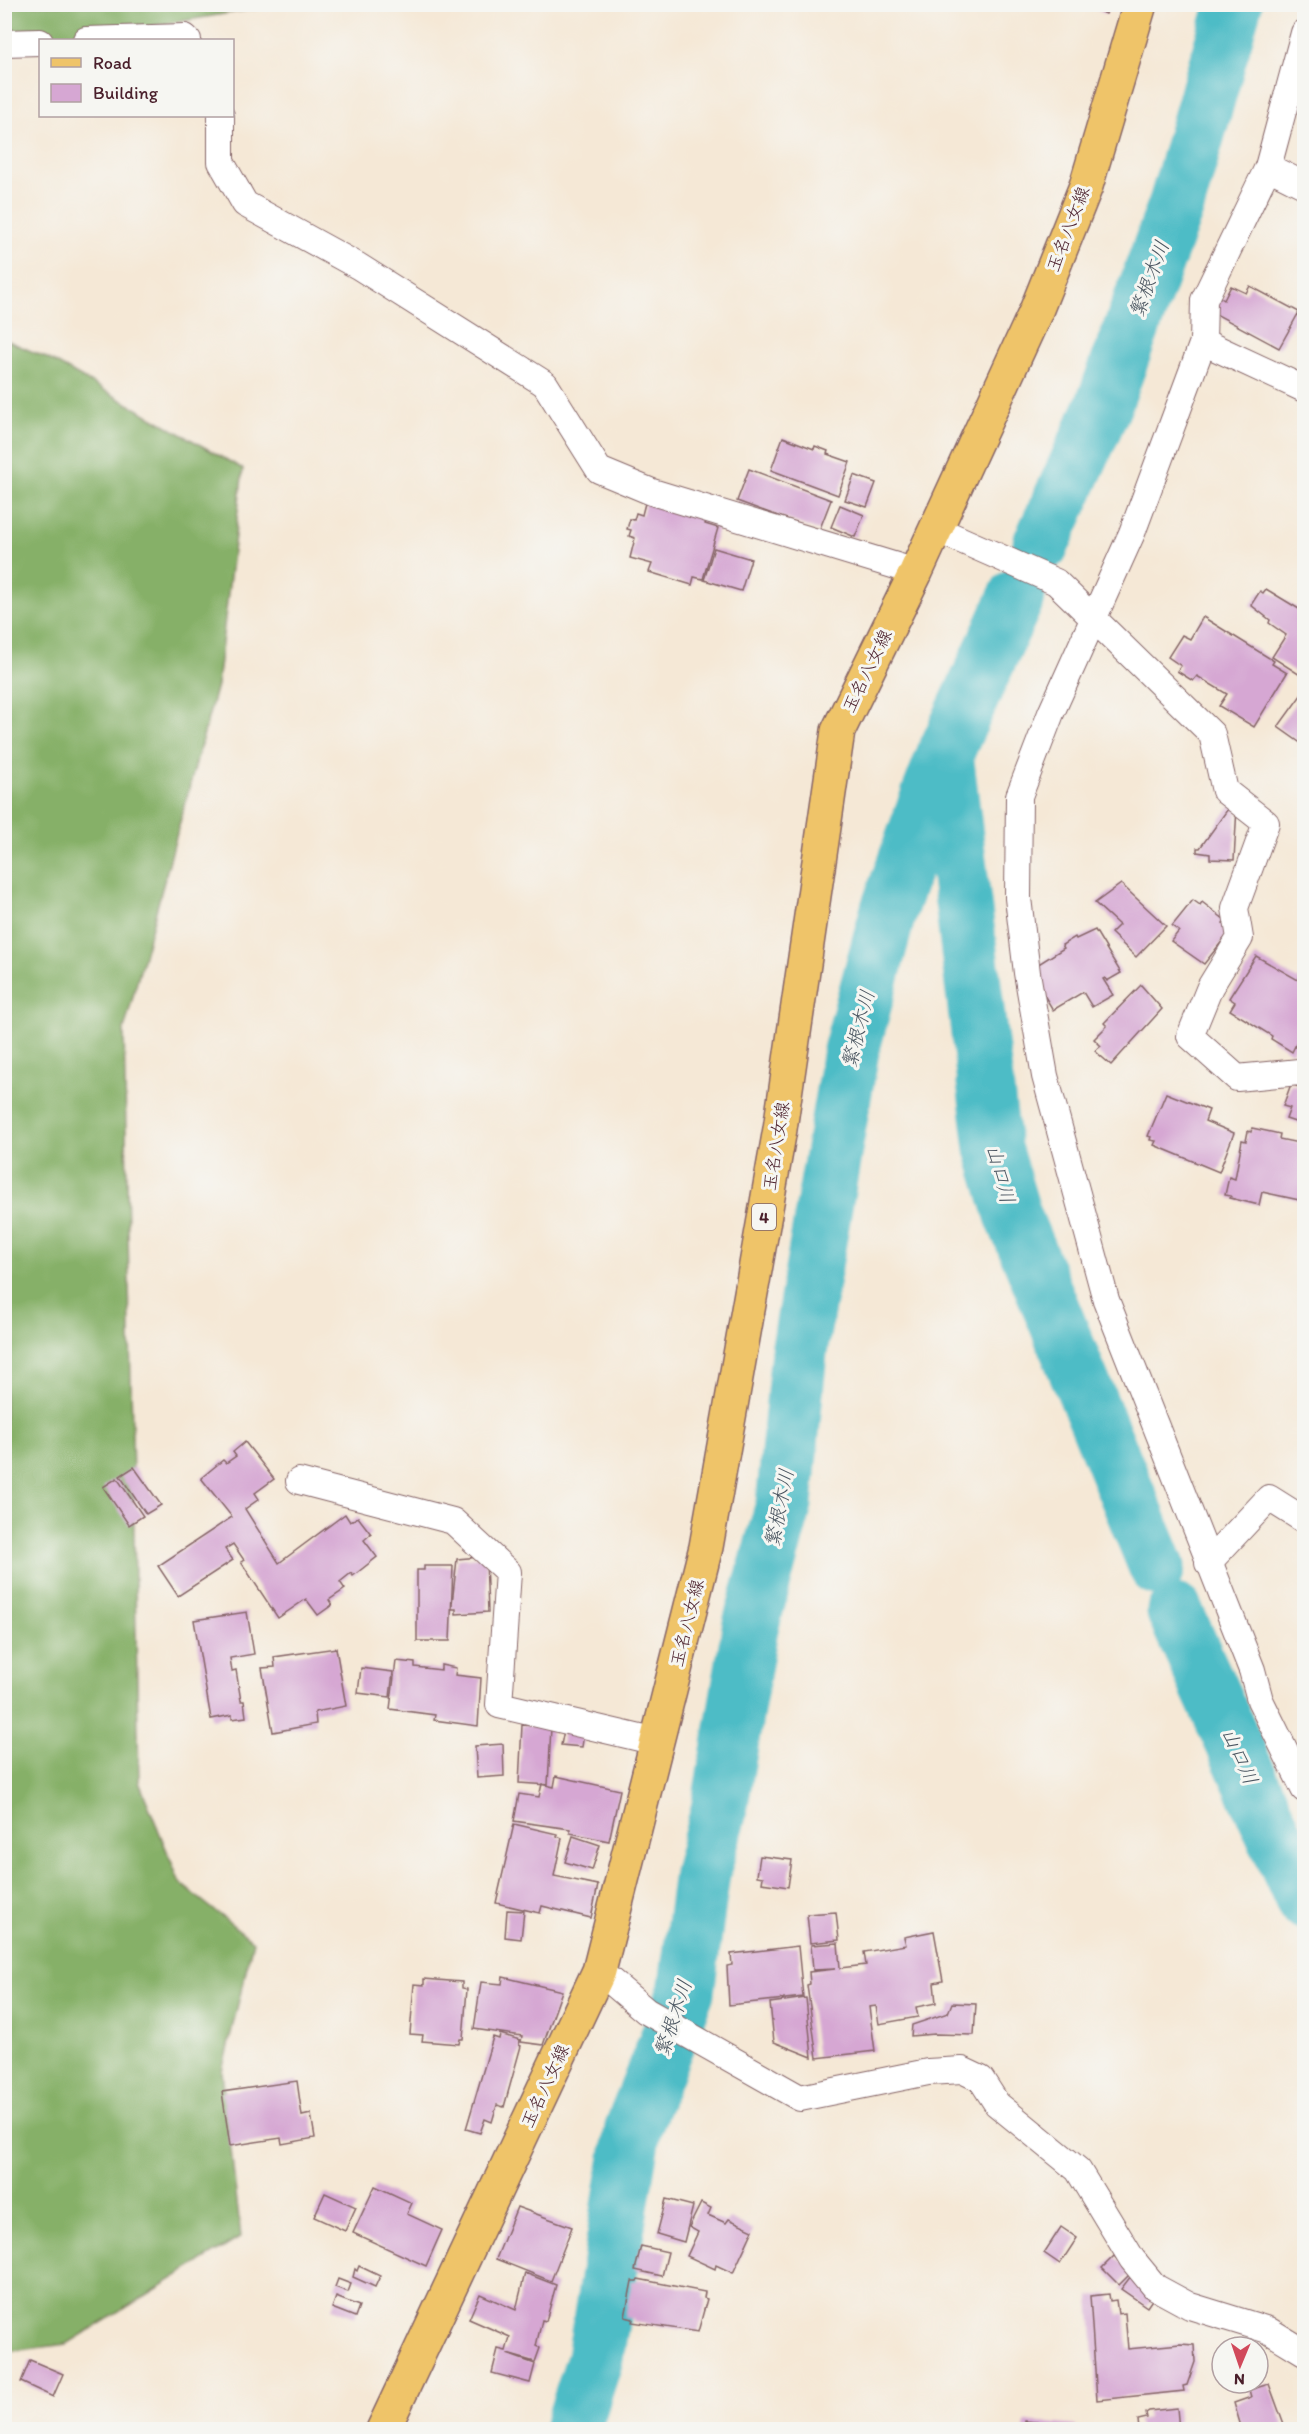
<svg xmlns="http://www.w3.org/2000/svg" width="1309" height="2434" font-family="Itim,'Klee One',sans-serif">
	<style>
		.forest { fill: #86b068; stroke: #68684a; stroke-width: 1.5 }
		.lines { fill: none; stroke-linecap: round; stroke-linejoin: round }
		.river { stroke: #4ebcc6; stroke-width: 57 }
		.building { fill: #d6a7d3 }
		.minor-casing { stroke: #866567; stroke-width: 28 }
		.primary-casing { stroke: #866567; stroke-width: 36 }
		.minor { stroke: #fff; stroke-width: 26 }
		.primary { stroke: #efc469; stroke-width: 33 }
		.labels { text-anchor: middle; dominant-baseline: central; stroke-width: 6; stroke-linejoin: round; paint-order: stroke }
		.shield { fill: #f6f6f2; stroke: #7e6067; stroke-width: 1.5 }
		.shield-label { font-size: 16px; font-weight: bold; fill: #4a1f2b }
		.street-label { font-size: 18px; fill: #4a1f2b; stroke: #f6f6f2 }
		.water-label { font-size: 20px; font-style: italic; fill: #4b5661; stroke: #f6f6f2 }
	</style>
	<rect width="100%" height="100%" fill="#f6f6f2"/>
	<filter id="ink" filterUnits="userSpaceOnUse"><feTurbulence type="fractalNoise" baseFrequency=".0167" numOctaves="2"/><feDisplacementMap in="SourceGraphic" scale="12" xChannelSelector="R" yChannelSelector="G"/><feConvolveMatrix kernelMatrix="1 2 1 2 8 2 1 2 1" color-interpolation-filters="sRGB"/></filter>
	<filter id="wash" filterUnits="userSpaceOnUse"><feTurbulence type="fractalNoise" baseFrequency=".008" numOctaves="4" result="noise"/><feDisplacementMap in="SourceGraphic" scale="24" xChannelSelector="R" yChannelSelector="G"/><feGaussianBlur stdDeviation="1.35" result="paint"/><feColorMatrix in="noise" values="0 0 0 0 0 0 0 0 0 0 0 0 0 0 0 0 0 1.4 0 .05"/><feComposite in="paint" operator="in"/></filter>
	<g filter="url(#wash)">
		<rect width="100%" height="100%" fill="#f5e8d6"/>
		<g class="forest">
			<path d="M 4,5 L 278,5 L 70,40 L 5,44 Z"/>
			<path d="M 4,339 L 49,359 L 243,469 L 217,685 L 124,1030 L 139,1782 L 180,1883 L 253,1941 L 222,2071 L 241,2237 L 67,2344 L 5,2352 Z"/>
		</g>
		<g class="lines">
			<g class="river">
				<path d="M 1041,544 L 1104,404 L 1177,203 L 1234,4"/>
				<path d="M 946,762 L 993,1148 L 1013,1215 L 1157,1567"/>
				<path d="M 1175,1612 L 1304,1901"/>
				<path d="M 572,2430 L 595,2358 L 633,2128 L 686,1992 L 702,1873 L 719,1810 L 750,1628 L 784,1504 L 799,1352 L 851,1051 L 889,909 L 929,796 L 945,754 L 1017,596"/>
			</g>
		</g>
		<g id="blocks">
			<g class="building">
				<path d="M 1083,4 L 1110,4 L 1106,14 Z"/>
				<path d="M 1231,286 L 1246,293 L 1250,286 L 1299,312 L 1279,348 L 1210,311 L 1218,296 L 1224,300 Z"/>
				<path d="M 783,437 L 814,449 L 815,446 L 828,451 L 827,454 L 850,462 L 838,495 L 771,470 Z"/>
				<path d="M 749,469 L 831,500 L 819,531 L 737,501 Z"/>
				<path d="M 854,475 L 876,483 L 867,507 L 845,500 Z"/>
				<path d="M 645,503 L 680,513 L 707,516 L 705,524 L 718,528 L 703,579 L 694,577 L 692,585 L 649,572 L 652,564 L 630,558 L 635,538 L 629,536 L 631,530 L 627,529 L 630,519 L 634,520 L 636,513 L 642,515 Z"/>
				<path d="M 840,505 L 864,515 L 855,537 L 831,527 Z"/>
				<path d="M 714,548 L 751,559 L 741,591 L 704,580 Z"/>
				<path d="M 1266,589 L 1304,612 L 1304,668 L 1300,675 L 1272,657 L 1286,635 L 1269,623 L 1270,620 L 1251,605 L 1260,591 L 1263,593 Z"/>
				<path d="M 1203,617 L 1274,661 L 1272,664 L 1287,673 L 1254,727 L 1219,706 L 1227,694 L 1197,676 L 1193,681 L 1177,671 L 1181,666 L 1168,657 L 1182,635 L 1190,639 Z"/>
				<path d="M 1304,691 L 1304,741 L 1302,744 L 1278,727 Z"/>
				<path d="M 1230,806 L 1237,807 L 1234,860 L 1210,859 L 1210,854 L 1197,852 L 1197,848 L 1200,848 Z"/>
				<path d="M 1121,884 L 1166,926 L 1136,957 L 1111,933 L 1119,925 L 1095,903 Z"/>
				<path d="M 1193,900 L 1200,905 L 1202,902 L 1225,920 L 1223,923 L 1231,930 L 1204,964 L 1171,941 L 1179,931 L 1172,926 Z"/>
				<path d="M 1095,930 L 1121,973 L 1107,981 L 1105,978 L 1103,979 L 1113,995 L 1092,1007 L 1083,992 L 1053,1010 L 1029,970 L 1064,948 L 1062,945 L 1075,937 L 1076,939 Z"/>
				<path d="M 1256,956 L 1298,980 L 1299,978 L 1304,982 L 1304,1044 L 1303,1046 L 1297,1042 L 1292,1052 L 1271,1039 L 1272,1036 L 1230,1010 L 1235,1002 L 1229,998 Z"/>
				<path d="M 1141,985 L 1162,1009 L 1111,1065 L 1095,1051 L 1101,1046 L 1094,1039 L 1107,1026 L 1104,1023 Z"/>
				<path d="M 1291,1084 L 1304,1089 L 1304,1125 L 1286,1119 L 1290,1108 L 1283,1106 Z"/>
				<path d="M 1166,1093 L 1209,1110 L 1205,1121 L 1234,1133 L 1219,1172 L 1154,1145 L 1156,1141 L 1150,1140 L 1151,1137 L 1148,1136 Z"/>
				<path d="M 1252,1128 L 1280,1134 L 1279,1139 L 1304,1144 L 1304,1201 L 1262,1192 L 1259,1205 L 1230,1198 L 1231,1196 L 1225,1195 L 1229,1177 L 1235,1179 L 1242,1140 L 1246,1141 L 1248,1131 L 1251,1132 Z"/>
				<path d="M 245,1442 L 274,1479 L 255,1493 L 259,1499 L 245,1509 L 279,1563 L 345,1514 L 350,1522 L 358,1517 L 371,1534 L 364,1540 L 377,1557 L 353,1576 L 351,1573 L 340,1582 L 345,1589 L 329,1600 L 332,1605 L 318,1615 L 306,1599 L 278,1618 L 241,1562 L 244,1560 L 233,1544 L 225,1549 L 233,1560 L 178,1596 L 158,1566 L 232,1517 L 201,1478 L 223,1460 L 226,1463 L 236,1456 L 233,1452 Z"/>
				<path d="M 134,1467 L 161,1505 L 146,1514 L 120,1476 Z"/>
				<path d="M 117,1478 L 143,1516 L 129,1525 L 103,1487 Z"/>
				<path d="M 480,1557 L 486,1560 L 488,1612 L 456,1614 L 456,1609 L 452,1609 L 452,1604 L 457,1559 Z"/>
				<path d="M 424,1566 L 453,1566 L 450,1641 L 417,1641 L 417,1570 L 424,1570 Z"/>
				<path d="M 247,1612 L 254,1654 L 230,1658 L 232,1671 L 236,1670 L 241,1701 L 244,1701 L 246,1717 L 232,1719 L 232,1715 L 211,1719 L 194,1620 Z"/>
				<path d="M 336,1648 L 346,1706 L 315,1712 L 316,1724 L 273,1732 L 262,1668 L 275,1667 L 274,1657 Z"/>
				<path d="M 396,1661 L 415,1663 L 415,1667 L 441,1670 L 441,1665 L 456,1668 L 455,1675 L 481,1678 L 478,1726 L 434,1720 L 435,1715 L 390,1709 Z"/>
				<path d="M 361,1668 L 393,1672 L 390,1697 L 358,1693 Z"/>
				<path d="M 522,1725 L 551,1727 L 548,1785 L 519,1783 Z"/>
				<path d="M 564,1730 L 584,1733 L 582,1747 L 561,1745 Z"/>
				<path d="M 503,1744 L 504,1776 L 477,1778 L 475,1746 Z"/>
				<path d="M 556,1776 L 620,1790 L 609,1841 L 570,1833 L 570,1829 L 514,1821 L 519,1794 L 539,1797 L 542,1784 L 554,1787 Z"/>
				<path d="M 514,1824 L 557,1834 L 557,1836 L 562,1838 L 554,1876 L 598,1885 L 591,1918 L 542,1906 L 540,1913 L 496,1903 Z"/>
				<path d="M 573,1836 L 600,1845 L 592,1870 L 565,1862 Z"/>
				<path d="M 760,1856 L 792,1860 L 788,1887 L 762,1883 L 763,1877 L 757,1876 Z"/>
				<path d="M 507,1910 L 524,1911 L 521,1939 L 505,1937 Z"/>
				<path d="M 836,1912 L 839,1940 L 810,1943 L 807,1914 Z"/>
				<path d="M 934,1931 L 943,1981 L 934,1983 L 936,2003 L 916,2007 L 918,2017 L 879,2024 L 876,2006 L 869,2007 L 875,2051 L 817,2058 L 807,1985 L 810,1984 L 809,1972 L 835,1969 L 813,1970 L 811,1945 L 838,1943 L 840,1968 L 866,1965 L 864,1952 L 906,1945 L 904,1937 Z"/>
				<path d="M 798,1946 L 803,1997 L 729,2005 L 727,1966 L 732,1965 L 731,1954 Z"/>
				<path d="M 503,1977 L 562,1991 L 543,2045 L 521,2042 L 522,2036 L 474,2029 L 481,1982 L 502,1984 Z"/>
				<path d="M 424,1979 L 462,1982 L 462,1988 L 467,1989 L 463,2039 L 460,2039 L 459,2044 L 422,2041 L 423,2035 L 410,2034 L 414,1984 L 424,1985 Z"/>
				<path d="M 806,1998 L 812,2057 L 774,2042 L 770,2003 Z"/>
				<path d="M 952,2003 L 976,2004 L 974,2035 L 935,2034 L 911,2036 L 912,2025 L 948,2013 Z"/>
				<path d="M 500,2034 L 520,2040 L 519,2045 L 521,2046 L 504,2107 L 497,2105 L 492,2122 L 485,2119 L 480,2133 L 466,2129 L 493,2037 L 499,2039 Z"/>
				<path d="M 297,2081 L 302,2116 L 311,2114 L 315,2138 L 282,2144 L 281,2138 L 230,2146 L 222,2092 Z"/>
				<path d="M 375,2186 L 412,2203 L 407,2214 L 442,2230 L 426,2266 L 353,2233 Z"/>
				<path d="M 325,2193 L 356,2207 L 345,2231 L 314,2217 Z"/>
				<path d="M 666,2199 L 693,2206 L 684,2242 L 657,2234 Z"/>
				<path d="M 701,2203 L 711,2208 L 708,2215 L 726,2223 L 729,2219 L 753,2230 L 733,2273 L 716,2265 L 715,2269 L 687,2256 L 698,2232 L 689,2227 Z"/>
				<path d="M 517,2207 L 572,2227 L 551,2281 L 496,2259 Z"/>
				<path d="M 1061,2227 L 1077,2238 L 1060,2264 L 1044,2253 Z"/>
				<path d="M 641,2246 L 668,2252 L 662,2276 L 635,2270 Z"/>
				<path d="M 1114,2256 L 1131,2273 L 1119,2285 L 1102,2268 Z"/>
				<path d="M 359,2266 L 380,2276 L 375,2287 L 353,2277 L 355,2269 L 357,2271 Z"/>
				<path d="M 525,2273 L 556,2285 L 546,2321 L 542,2320 L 536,2346 L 540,2348 L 535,2362 L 507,2354 L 535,2364 L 530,2383 L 492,2373 L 498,2349 L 506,2351 L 510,2337 L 469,2319 L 480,2294 L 516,2310 Z"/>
				<path d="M 1131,2276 L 1156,2294 L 1147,2307 L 1121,2289 Z"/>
				<path d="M 338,2279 L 351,2284 L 348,2292 L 335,2287 Z"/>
				<path d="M 638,2279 L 705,2292 L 704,2298 L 707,2299 L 698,2332 L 632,2322 L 633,2319 L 625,2317 L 632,2281 L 637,2281 Z"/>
				<path d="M 1109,2294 L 1110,2301 L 1116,2300 L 1118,2314 L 1125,2313 L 1128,2349 L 1180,2344 L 1194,2345 L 1195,2362 L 1187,2385 L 1183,2386 L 1184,2391 L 1097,2400 L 1090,2296 Z"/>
				<path d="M 336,2297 L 359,2306 L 355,2317 L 332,2308 Z"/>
				<path d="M 30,2360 L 63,2374 L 53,2397 L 21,2382 Z"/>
				<path d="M 1269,2384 L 1284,2425 L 1269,2430 L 1242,2430 L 1234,2403 L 1251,2397 L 1249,2390 Z"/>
				<path d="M 1177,2408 L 1179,2430 L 1139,2430 L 1138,2420 L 1147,2418 L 1146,2413 L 1149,2411 Z"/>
				<path d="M 1025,2421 L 1076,2426 L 1076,2430 L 1024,2430 Z"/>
			</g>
		</g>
	</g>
	<g filter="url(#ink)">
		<use href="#blocks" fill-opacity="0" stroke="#866567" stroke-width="1.5"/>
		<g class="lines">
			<g class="minor-casing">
				<g id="minor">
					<path d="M 1304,33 L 1268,167 L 1204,300 L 1203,342 L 1132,533 L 1051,713 L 1019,796 L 1018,898 L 1027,973 L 1045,1076 L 1106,1300 L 1252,1670 L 1260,1700 L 1304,1789"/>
					<path d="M 86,40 L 185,37 L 188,40"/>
					<path d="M 4,43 L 40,42"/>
					<path d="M 221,116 L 221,162 L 245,204 L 358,266 L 545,384 L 599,470 L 652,492 L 916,572"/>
					<path d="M 1268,167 L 1304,185"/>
					<path d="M 1203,342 L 1304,389"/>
					<path d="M 936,529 L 1056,582 L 1212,734 L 1225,791 L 1266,823 L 1235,908 L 1240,938 L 1210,987 L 1190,1036 L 1237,1078 L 1299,1072 L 1304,1074"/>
					<path d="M 299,1481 L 453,1521 L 508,1572 L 499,1705 L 657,1742"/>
					<path d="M 1208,1563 L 1269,1498 L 1304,1520"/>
					<path d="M 599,1971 L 646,2011 L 800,2098 L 928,2072 L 962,2070 L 981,2079 L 997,2104 L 1078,2170 L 1132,2259 L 1155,2287 L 1190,2306 L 1268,2330 L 1304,2352"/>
				</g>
			</g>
			<g class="primary-casing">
				<path id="primary" d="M 383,2430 L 599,1971 L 706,1547 L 780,1129 L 838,731 L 916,572 L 1036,311 L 1086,186 L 1140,4"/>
			</g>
			<use href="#minor" class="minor"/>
			<use href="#primary" class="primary"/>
		</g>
	</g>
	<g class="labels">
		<rect class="shield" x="752" y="1204" width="24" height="26" rx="4.5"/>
		<g class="shield-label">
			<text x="764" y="1217">4</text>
		</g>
		<g class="street-label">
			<text transform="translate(1068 229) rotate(-69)">玉名八女線</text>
			<text transform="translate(867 671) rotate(-64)">玉名八女線</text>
			<text transform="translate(776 1146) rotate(-81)">玉名八女線</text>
			<text transform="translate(687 1623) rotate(-76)">玉名八女線</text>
			<text transform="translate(545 2086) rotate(-65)">玉名八女線</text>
		</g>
		<g class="water-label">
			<text transform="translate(1149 279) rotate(-70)">繁根木川</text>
			<text transform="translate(858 1029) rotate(-76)">繁根木川</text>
			<text transform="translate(1001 1174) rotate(75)">山口川</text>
			<text transform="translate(779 1508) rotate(-79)">繁根木川</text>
			<text transform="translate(1240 1756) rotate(66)">山口川</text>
			<text transform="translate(673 2018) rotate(-72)">繁根木川</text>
		</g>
	</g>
	<rect width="1309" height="2434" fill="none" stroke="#f6f6f2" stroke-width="24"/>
	<rect x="39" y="39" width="195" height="78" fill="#f6f6f2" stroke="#b1a0a2" stroke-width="1.5"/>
	<rect x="51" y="58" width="30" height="9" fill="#efc469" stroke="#b1a0a2" stroke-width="1.5"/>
	<text x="93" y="69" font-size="18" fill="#4a1f2b">Road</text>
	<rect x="51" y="84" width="30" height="18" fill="#d6a7d3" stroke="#b1a0a2" stroke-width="1.5"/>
	<text x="93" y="99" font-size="18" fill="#4a1f2b">Building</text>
	<g transform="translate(1240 2365) rotate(182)"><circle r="28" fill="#f6f6f2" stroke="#b1a0a2" stroke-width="1.5"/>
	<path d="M0-4.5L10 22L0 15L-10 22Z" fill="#d1495b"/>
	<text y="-9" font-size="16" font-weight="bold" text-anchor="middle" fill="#4a1f2b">N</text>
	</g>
</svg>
